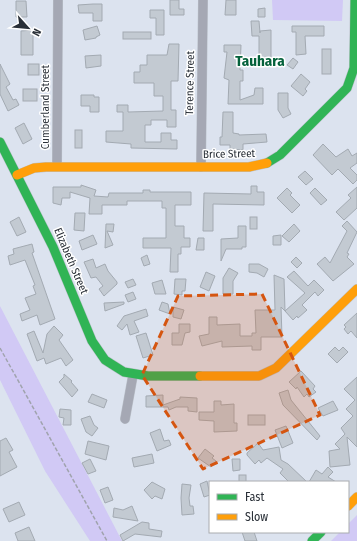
<svg xmlns="http://www.w3.org/2000/svg" width="357" height="541" font-family="'Fira Sans Condensed',sans-serif">
	<style>
		.green { fill: #d1c9f5 }
		.building { fill: #c3cad2; stroke: #a3aab2 }
		.lines { fill: none; stroke-linecap: round; stroke-linejoin: round }
		.street-casing { stroke: #bac0c9; stroke-width: 10 }
		.fast-casing { stroke: #bac0c9; stroke-width: 10 }
		.slow-casing { stroke: #bac0c9; stroke-width: 10 }
		.path { stroke: #a0a3ad; stroke-width: 1.5; stroke-dasharray: 4 2; stroke-linecap: butt }
		.street { stroke: #a5a8b4; stroke-width: 9 }
		.fast { stroke: #30b455; stroke-width: 9 }
		.slow { stroke: #ff9f0a; stroke-width: 9 }
		.marked { fill: #d55510; fill-opacity: 0.2; stroke: #d55510; stroke-width: 3; stroke-dasharray: 8 5; stroke-linejoin: round }
		.labels { text-anchor: middle; dominant-baseline: central; stroke-width: 3; stroke-linejoin: round; paint-order: stroke }
		.street-label { font-size: 11px; fill: #292f37; stroke: #fff }
		.district-label { font-size: 15px; font-weight: bold; fill: #04613b; stroke: #fff }
	</style>
	<rect width="100%" height="100%" fill="#dce3ef"/>
	<g class="green">
		<path d="M 272,0 L 343,0 L 342,21 L 273,20 Z"/>
		<path d="M 0,306 L 122,541 L 90,541 L 45,471 L 0,380 Z"/>
		<path d="M 357,515 L 357,541 L 331,541 L 340,532 L 348,532 L 348,524 Z"/>
	</g>
	<g class="building">
		<path d="M 170,0 L 179,0 L 179,9 L 184,9 L 184,15 L 170,15 Z"/>
		<path d="M 226,0 L 236,0 L 236,15 L 225,15 Z"/>
		<path d="M 16,1 L 26,1 L 27,17 L 16,17 Z"/>
		<path d="M 93,4 L 102,4 L 102,21 L 93,21 L 93,13 L 79,13 L 78,5 Z"/>
		<path d="M 265,8 L 265,17 L 258,17 L 258,9 Z"/>
		<path d="M 150,10 L 164,10 L 164,35 L 156,35 L 156,18 L 150,18 Z"/>
		<path d="M 251,21 L 259,21 L 260,33 L 260,31 L 271,30 L 271,60 L 259,60 L 259,36 L 252,36 Z"/>
		<path d="M 97,26 L 100,35 L 96,37 L 96,38 L 85,40 L 83,30 Z"/>
		<path d="M 292,26 L 324,26 L 324,36 L 305,36 L 306,54 L 296,55 L 296,32 L 292,32 Z"/>
		<path d="M 33,30 L 33,55 L 21,55 L 21,31 Z"/>
		<rect x="123" y="32" width="28" height="7"/>
		<path d="M 169,44 L 179,44 L 178,81 L 171,81 L 171,110 L 176,110 L 176,127 L 167,127 L 167,120 L 151,120 L 151,125 L 145,125 L 145,142 L 161,142 L 161,133 L 171,133 L 171,140 L 177,140 L 177,149 L 131,148 L 131,144 L 106,142 L 106,131 L 123,131 L 123,112 L 117,112 L 117,105 L 128,105 L 128,112 L 163,111 L 163,96 L 154,96 L 154,83 L 134,83 L 134,72 L 140,72 L 140,65 L 147,65 L 147,55 L 167,55 Z"/>
		<path d="M 224,45 L 241,45 L 240,70 L 243,70 L 243,81 L 240,81 L 240,100 L 254,95 L 255,88 L 263,88 L 263,104 L 228,104 L 229,80 L 224,78 L 227,52 L 224,52 Z"/>
		<rect x="322" y="49" width="9" height="25"/>
		<path d="M 101,55 L 101,66 L 86,68 L 85,56 Z"/>
		<path d="M 293,58 L 298,62 L 293,69 L 287,65 Z"/>
		<path d="M 0,64 L 10,84 L 6,87 L 13,100 L 16,99 L 19,105 L 8,111 L 0,94 Z"/>
		<rect x="28" y="64" width="11" height="11"/>
		<path d="M 301,74 L 310,82 L 305,89 L 307,91 L 303,96 L 291,86 Z"/>
		<rect x="23" y="89" width="14" height="12"/>
		<path d="M 278,93 L 288,93 L 288,108 L 291,114 L 283,118 L 278,110 Z"/>
		<path d="M 81,95 L 94,95 L 94,97 L 99,97 L 99,112 L 90,112 L 90,106 L 81,106 Z"/>
		<path d="M 223,112 L 233,112 L 233,133 L 239,134 L 239,135 L 266,134 L 267,142 L 243,144 L 243,150 L 230,149 L 230,145 L 220,145 L 220,137 L 222,137 Z"/>
		<path d="M 24,123 L 32,139 L 23,144 L 15,128 Z"/>
		<rect x="75" y="130" width="7" height="18"/>
		<path d="M 323,144 L 336,157 L 348,149 L 352,156 L 357,153 L 357,163 L 350,168 L 357,175 L 357,180 L 353,184 L 338,169 L 332,175 L 313,155 Z"/>
		<path d="M 305,171 L 313,179 L 306,185 L 298,177 Z"/>
		<path d="M 81,185 L 96,190 L 94,196 L 108,197 L 109,193 L 143,193 L 143,190 L 150,190 L 150,192 L 191,192 L 191,205 L 175,205 L 175,226 L 184,226 L 184,238 L 190,238 L 190,247 L 181,247 L 181,254 L 178,254 L 178,272 L 170,272 L 171,248 L 143,248 L 143,238 L 166,238 L 166,208 L 162,208 L 162,201 L 127,201 L 127,205 L 102,205 L 102,214 L 89,214 L 90,198 L 70,192 L 70,198 L 62,198 L 61,205 L 53,203 L 53,187 L 81,187 Z"/>
		<path d="M 251,186 L 257,186 L 257,192 L 264,192 L 264,205 L 213,204 L 213,231 L 203,231 L 204,193 L 251,194 Z"/>
		<path d="M 357,187 L 357,208 L 344,220 L 336,212 L 351,198 L 348,195 Z"/>
		<path d="M 287,188 L 292,193 L 290,195 L 300,205 L 292,213 L 277,198 Z"/>
		<path d="M 315,188 L 327,200 L 321,205 L 310,193 Z"/>
		<path d="M 75,213 L 85,213 L 84,231 L 74,230 Z"/>
		<path d="M 19,217 L 26,232 L 17,236 L 10,222 Z"/>
		<rect x="250" y="217" width="7" height="12"/>
		<path d="M 347,221 L 357,232 L 347,253 L 349,254 L 347,257 L 354,264 L 333,281 L 317,264 L 325,257 L 330,263 L 347,231 L 342,226 Z"/>
		<path d="M 106,224 L 114,224 L 113,232 L 107,231 L 113,245 L 105,248 Z"/>
		<path d="M 294,224 L 300,231 L 289,242 L 282,236 Z"/>
		<path d="M 238,226 L 246,226 L 246,247 L 242,247 L 242,249 L 226,249 L 221,261 L 221,239 L 238,238 Z"/>
		<path d="M 93,235 L 97,244 L 82,250 L 79,241 Z"/>
		<path d="M 281,235 L 281,245 L 273,245 L 273,236 Z"/>
		<path d="M 198,238 L 204,238 L 204,250 L 196,250 Z"/>
		<path d="M 32,244 L 34,252 L 32,253 L 55,319 L 40,325 L 37,315 L 22,321 L 20,314 L 30,310 L 25,298 L 36,294 L 33,286 L 35,285 L 25,260 L 10,265 L 8,256 L 14,254 L 13,249 Z"/>
		<path d="M 147,255 L 150,264 L 144,266 L 141,258 Z"/>
		<path d="M 296,257 L 302,263 L 297,268 L 291,262 Z"/>
		<path d="M 93,259 L 96,268 L 105,264 L 108,271 L 117,282 L 117,284 L 104,296 L 99,289 L 103,286 L 96,277 L 91,278 L 84,262 Z"/>
		<path d="M 249,264 L 259,264 L 268,269 L 264,277 L 257,273 L 249,272 Z"/>
		<path d="M 229,268 L 238,273 L 233,281 L 233,294 L 223,294 L 223,278 Z"/>
		<path d="M 294,271 L 308,286 L 314,280 L 324,290 L 318,296 L 315,292 L 302,305 L 307,310 L 298,318 L 297,316 L 293,320 L 285,311 L 305,293 L 287,277 Z"/>
		<path d="M 206,272 L 215,276 L 209,291 L 200,287 Z"/>
		<path d="M 274,275 L 284,279 L 285,311 L 281,307 L 282,337 L 261,337 L 261,350 L 252,350 L 252,346 L 222,347 L 222,341 L 202,346 L 199,336 L 209,334 L 209,317 L 217,317 L 217,325 L 240,324 L 240,336 L 252,336 L 252,333 L 256,333 L 255,310 L 275,310 Z"/>
		<path d="M 133,279 L 136,285 L 128,288 L 125,282 Z"/>
		<path d="M 175,279 L 186,279 L 185,291 L 182,291 L 182,295 L 174,294 Z"/>
		<path d="M 162,280 L 166,294 L 155,294 L 152,283 Z"/>
		<path d="M 133,292 L 136,299 L 128,302 L 125,295 Z"/>
		<path d="M 124,302 L 124,304 L 105,311 L 104,303 Z"/>
		<path d="M 162,302 L 168,304 L 170,314 L 159,310 Z"/>
		<path d="M 173,307 L 184,310 L 181,319 L 173,317 Z"/>
		<path d="M 146,309 L 148,316 L 134,321 L 139,332 L 130,335 L 127,324 L 122,330 L 117,326 L 124,316 Z"/>
		<path d="M 357,313 L 357,338 L 351,331 L 348,334 L 344,329 L 346,327 L 344,325 Z"/>
		<path d="M 179,324 L 190,324 L 190,332 L 185,333 L 182,345 L 172,345 L 172,333 L 179,333 Z"/>
		<path d="M 54,326 L 63,335 L 59,340 L 73,360 L 66,366 L 61,358 L 46,364 L 44,358 L 37,361 L 27,334 L 34,331 L 43,353 L 47,334 Z"/>
		<path d="M 146,333 L 153,355 L 143,358 L 136,336 Z"/>
		<path d="M 335,347 L 339,351 L 343,347 L 348,352 L 337,363 L 328,354 Z"/>
		<path d="M 301,371 L 315,386 L 313,389 L 316,392 L 309,397 L 307,394 L 304,397 L 297,387 L 296,389 L 289,382 Z"/>
		<path d="M 64,374 L 72,381 L 71,382 L 78,390 L 72,397 L 59,382 L 64,377 Z"/>
		<path d="M 357,377 L 357,447 L 347,437 L 350,465 L 330,467 L 329,451 L 340,449 L 335,444 L 345,434 L 341,428 L 353,416 L 346,409 L 355,400 L 344,389 Z"/>
		<path d="M 288,390 L 291,400 L 320,436 L 317,440 L 283,405 L 279,393 Z"/>
		<path d="M 92,394 L 107,400 L 104,408 L 88,402 Z"/>
		<path d="M 163,395 L 163,405 L 180,399 L 180,397 L 197,398 L 197,412 L 188,411 L 188,407 L 176,407 L 169,410 L 168,407 L 146,407 L 146,396 Z"/>
		<path d="M 214,401 L 221,401 L 221,405 L 234,404 L 234,423 L 237,423 L 237,431 L 214,432 L 214,421 L 199,420 L 199,412 L 214,412 Z"/>
		<path d="M 333,401 L 338,410 L 323,416 L 318,408 Z"/>
		<path d="M 60,409 L 71,410 L 71,425 L 63,425 L 64,418 L 59,417 Z"/>
		<rect x="248" y="415" width="17" height="10"/>
		<path d="M 90,416 L 94,425 L 98,428 L 92,436 L 86,432 L 81,419 Z"/>
		<path d="M 286,426 L 293,443 L 282,448 L 275,430 Z"/>
		<path d="M 160,429 L 164,441 L 169,440 L 171,445 L 157,451 L 150,433 Z"/>
		<path d="M 6,438 L 13,450 L 9,452 L 17,467 L 0,476 L 0,441 Z"/>
		<path d="M 88,441 L 109,446 L 106,460 L 85,454 Z"/>
		<path d="M 258,443 L 263,450 L 279,447 L 281,460 L 288,464 L 307,482 L 289,482 L 280,473 L 283,469 L 267,458 L 261,463 L 259,460 L 255,464 L 247,455 L 247,453 Z"/>
		<path d="M 205,449 L 214,456 L 212,458 L 216,461 L 211,467 L 198,458 Z"/>
		<path d="M 152,454 L 154,463 L 134,467 L 132,458 Z"/>
		<path d="M 90,459 L 96,471 L 88,474 L 82,463 Z"/>
		<path d="M 232,459 L 240,459 L 240,470 L 233,471 Z"/>
		<path d="M 328,467 L 333,472 L 328,477 L 336,482 L 309,482 L 316,470 L 322,474 Z"/>
		<rect x="239" y="475" width="7" height="7"/>
		<path d="M 207,481 L 210,495 L 204,497 L 200,484 Z"/>
		<path d="M 152,482 L 165,489 L 162,499 L 155,496 L 152,499 L 144,490 Z"/>
		<path d="M 182,484 L 191,485 L 189,498 L 190,506 L 193,506 L 194,514 L 182,515 L 181,498 Z"/>
		<path d="M 108,487 L 113,500 L 105,503 L 100,490 Z"/>
		<path d="M 19,502 L 25,515 L 9,522 L 3,509 Z"/>
		<path d="M 132,506 L 138,521 L 113,517 L 114,508 L 123,510 Z"/>
		<path d="M 142,522 L 149,523 L 149,529 L 162,531 L 161,537 L 135,534 L 123,541 L 120,535 Z"/>
		<path d="M 29,527 L 35,541 L 18,541 L 15,533 Z"/>
		<path d="M 242,532 L 254,532 L 257,541 L 245,541 Z"/>
	</g>
	<g class="lines">
		<g class="street-casing">
			<g id="street">
				<path d="M 57,166 L 58,0"/>
				<path d="M 201,167 L 203,0"/>
				<path d="M 125,419 L 133,375"/>
			</g>
		</g>
		<g class="fast-casing">
			<g id="fast">
				<path d="M 0,142 L 53,247 L 92,341 L 105,360 L 124,372 L 148,376 L 200,376"/>
				<path d="M 267,163 L 280,155 L 347,88 L 354,68 L 355,0"/>
				<path d="M 312,541 L 321,532"/>
			</g>
		</g>
		<g class="slow-casing">
			<g id="slow">
				<path d="M 17,175 L 34,168 L 46,167 L 249,167 L 267,163"/>
				<path d="M 200,376 L 259,376 L 276,368 L 357,289"/>
				<path d="M 348,506 L 357,497"/>
			</g>
		</g>
		<path class="path" d="M 0,348 L 107,541"/>
		<use href="#street" class="street"/>
		<use href="#fast" class="fast"/>
		<use href="#slow" class="slow"/>
	</g>
	<path class="marked" d="M 262,294 L 320,415 L 203,469 L 142,375 L 178,296 Z"/>
	<g class="labels">
		<g class="street-label">
			<text transform="translate(190 83) rotate(-89)">Terence Street</text>
			<text transform="translate(45 107) rotate(-90)">Cumberland Street</text>
			<text transform="translate(229 154) rotate(-1)">Brice Street</text>
			<text transform="translate(71 261) rotate(67)">Elizabeth Street</text>
		</g>
		<g class="district-label">
			<text x="260" y="61">Tauhara</text>
		</g>
	</g>
	<rect x="209" y="481" width="140" height="52" fill="#ffffff" stroke="#a9acaf"/>
	<rect x="217" y="494" width="20" height="6" fill="#30b455" stroke="#a9acaf"/>
	<text x="245" y="501" font-size="12" fill="#292f37">Fast</text>
	<rect x="217" y="514" width="20" height="6" fill="#ff9f0a" stroke="#a9acaf"/>
	<text x="245" y="521" font-size="12" fill="#292f37">Slow</text>
	<g transform="translate(28 28) rotate(117)" stroke="#ffffff" stroke-width="3" paint-order="stroke">
	<path d="M0-3L7 15L0 10L-7 15Z" fill="#292f37"/>
	<text y="-6" font-size="11" font-weight="bold" text-anchor="middle" fill="#292f37">N</text>
	</g>
</svg>
